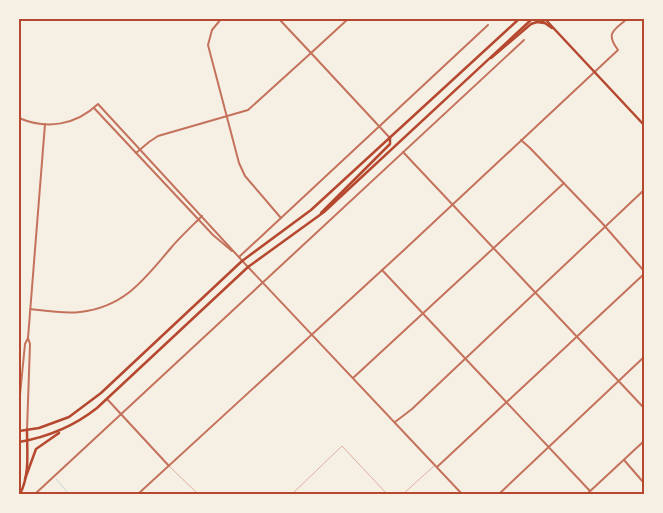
<svg xmlns="http://www.w3.org/2000/svg" width="663" height="513" font-family="'Roboto Serif',serif">
	<style>
		.lines { fill: none; stroke-linecap: round; stroke-linejoin: round }
		.stream { stroke: #c9d6d2; stroke-width: 1 }
		.service { stroke: #c5725c; stroke-width: 0.5 }
		.minor { stroke: #c5725c; stroke-width: 2 }
		.tertiary { stroke: #c5725c; stroke-width: 2 }
		.secondary { stroke: #b5482f; stroke-width: 2.5 }
		.primary { stroke: #b5482f; stroke-width: 2.5 }
		.trunk { stroke: #b5482f; stroke-width: 2.5 }
		.neatline { fill: none; stroke: #b5482f; stroke-width: 2 }
	</style>
	<rect width="100%" height="100%" fill="#f6efe4"/>
	<g class="lines">
		<path class="stream" d="M 56,479 L 69,494"/>
		<g class="service">
			<path d="M 170,467 L 198,494"/>
			<path d="M 292,494 L 342,446 L 387,494"/>
			<path d="M 403,494 L 434,466"/>
		</g>
		<g class="minor">
			<path d="M 221,19 L 212,30 L 208,45 L 239,163 L 245,176 L 281,218"/>
			<path d="M 279,19 L 311,53 L 348,19"/>
			<path d="M 521,140 L 530,148 L 602,223 L 644,271"/>
			<path d="M 403,152 L 644,408"/>
			<path d="M 239,257 L 488,25"/>
			<path d="M 248,267 L 462,494"/>
			<path d="M 382,270 L 590,491"/>
			<path d="M 30,309 C 47,311 64,314 80,312 C 124,307 144,280 170,249 C 180,237 191,227 202,216"/>
			<path d="M 353,378 L 564,183"/>
			<path d="M 107,399 L 169,466"/>
			<path d="M 395,422 L 412,409 L 644,190"/>
			<path d="M 624,460 L 644,483"/>
			<path d="M 437,467 L 644,274"/>
			<path d="M 35,494 L 524,40"/>
			<path d="M 138,494 L 404,250 L 618,50 C 605,33 614,30 627,19"/>
			<path d="M 499,494 L 644,357"/>
		</g>
		<g class="tertiary">
			<path d="M 94,108 L 213,235 L 232,251"/>
			<path d="M 19,118 C 47,130 76,125 98,104 L 248,267"/>
			<path d="M 136,153 L 149,142 L 158,136 L 248,110 L 311,53 L 390,138"/>
			<path d="M 19,405 L 25,344 L 28,338 L 45,124"/>
			<path d="M 27,430 L 30,344 L 28,338"/>
			<path d="M 587,494 L 644,441"/>
		</g>
		<g class="secondary">
			<path d="M 539,19 L 552,28"/>
			<path d="M 545,19 L 644,125"/>
		</g>
		<path class="primary" d="M 20,494 C 30,475 27,451 27,430"/>
		<g class="trunk">
			<path d="M 491,58 L 531,24 L 537,22 L 544,23"/>
			<path d="M 321,213 L 390,144 L 390,138"/>
			<path d="M 19,431 L 39,428 L 69,417 L 101,393 L 242,261 L 311,210 L 519,19"/>
			<path d="M 19,442 C 48,437 73,427 97,408 L 248,267 L 324,212 L 532,19"/>
			<path d="M 25,479 L 36,449 L 59,433"/>
		</g>
	</g>
	<rect width="663" height="513" fill="none" stroke="#f6efe4" stroke-width="40"/>
	<rect x="20" y="20" width="623" height="473" class="neatline"/>
</svg>
